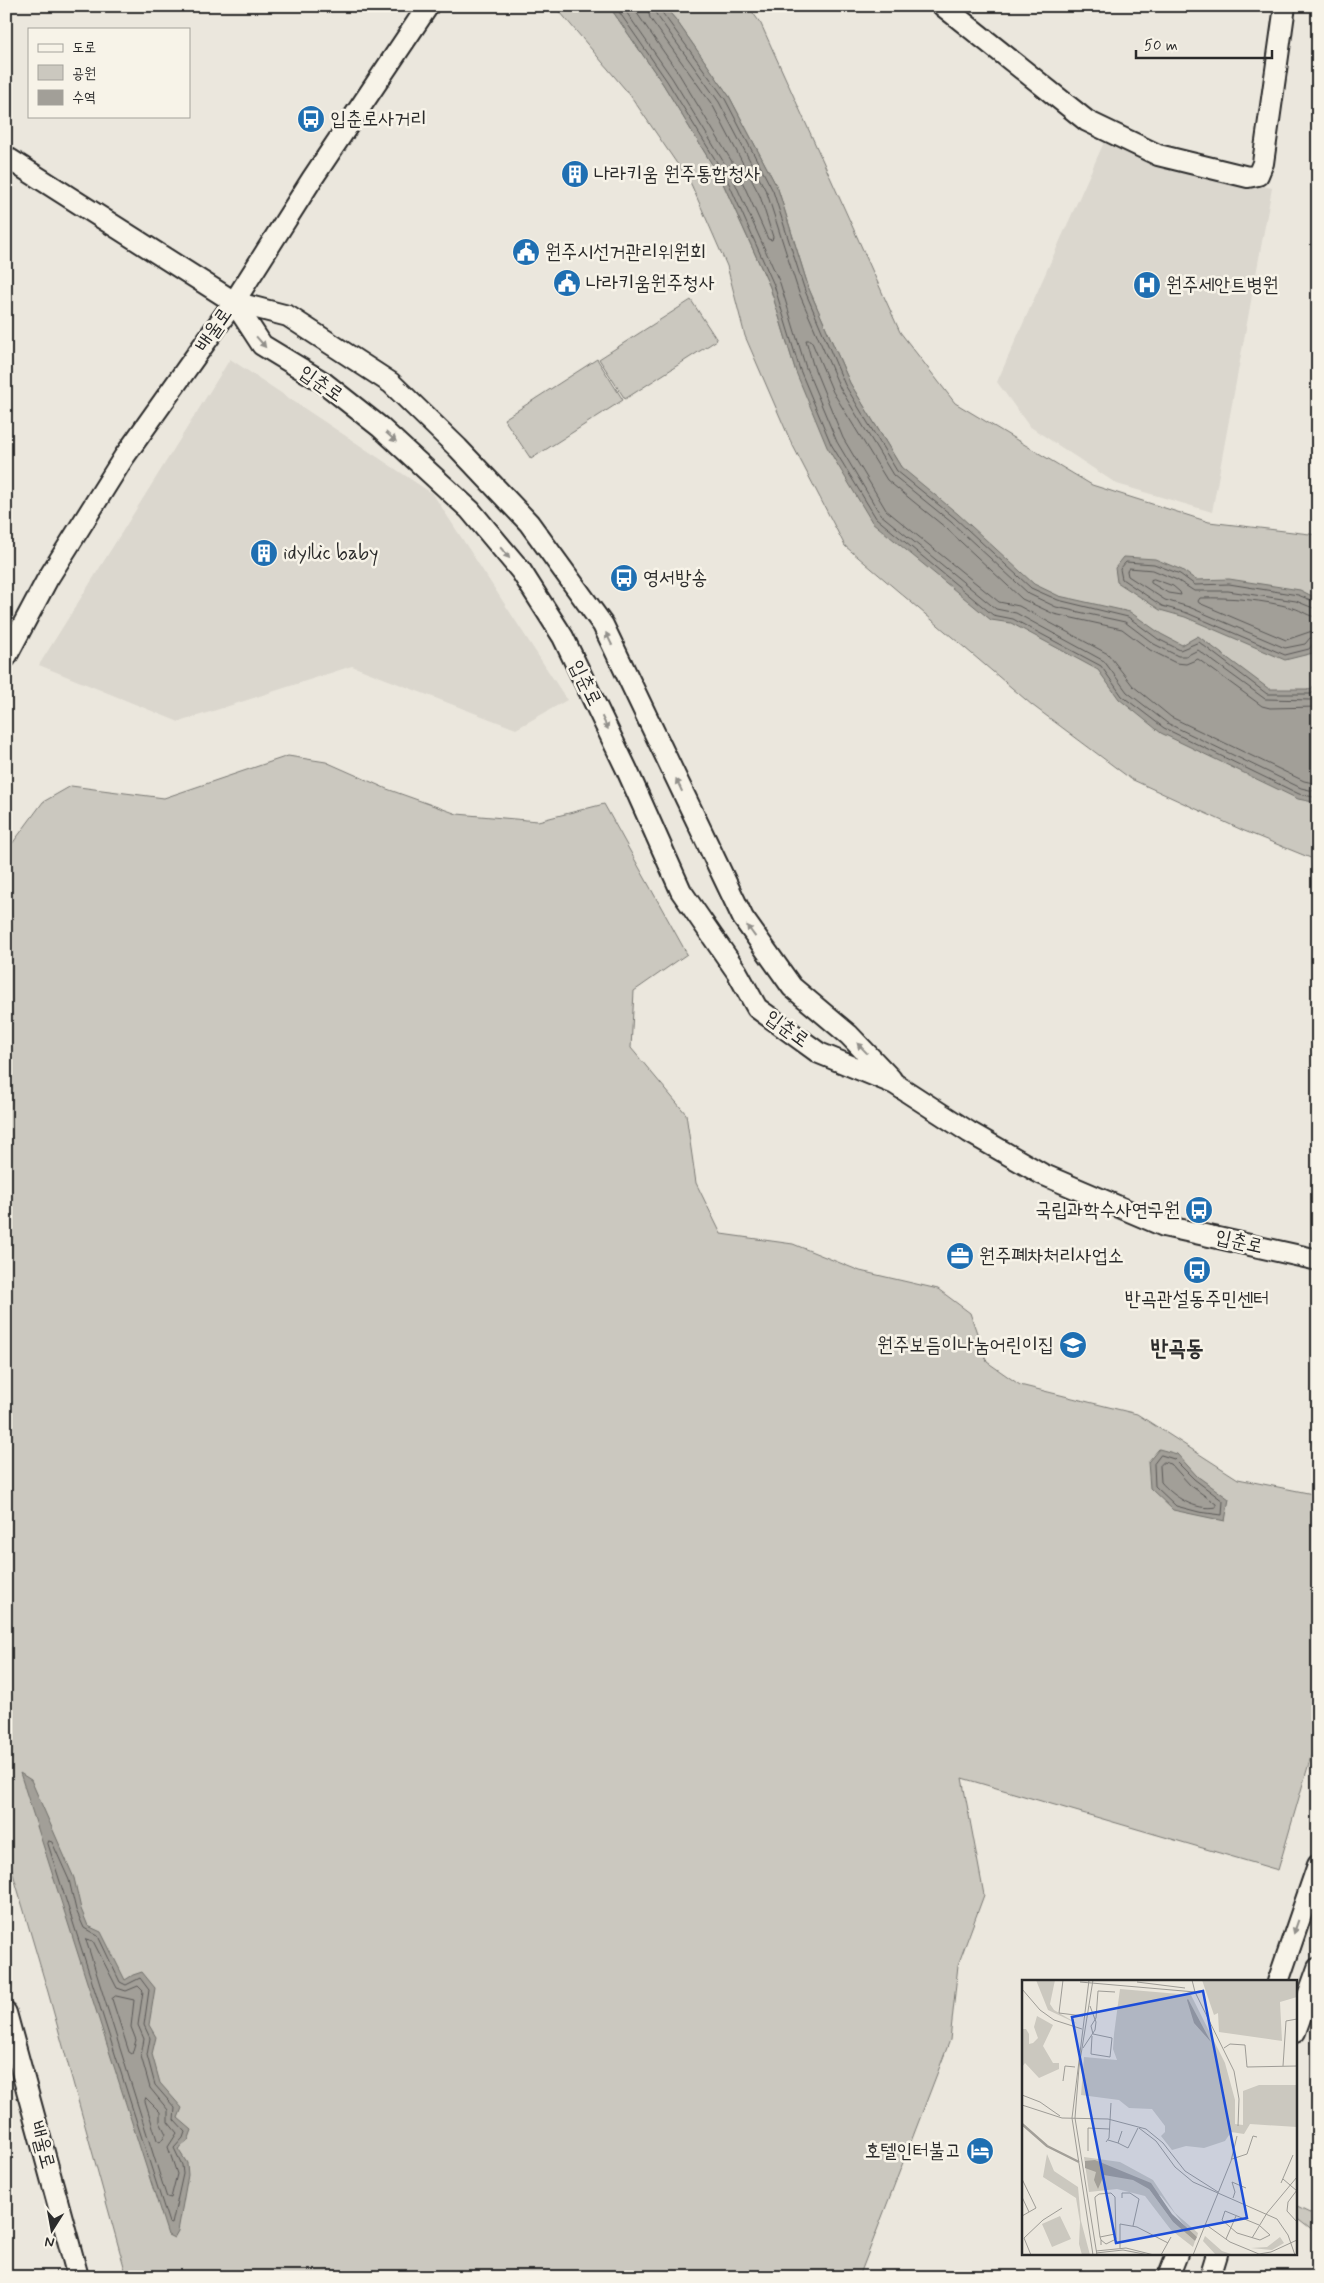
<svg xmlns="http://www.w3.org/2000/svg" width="1324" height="2283" font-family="Mynerve,'Poor Story',sans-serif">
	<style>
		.built { fill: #dbd7ce }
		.green { fill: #cbc8bf; stroke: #7b7a75 }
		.water { fill: #a29f98; stroke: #72716c }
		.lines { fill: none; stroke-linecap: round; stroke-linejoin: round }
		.shore { stroke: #5b5957; stroke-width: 1 }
		.minor-casing { stroke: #2b2b2b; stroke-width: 24 }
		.minor { stroke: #f7f3e8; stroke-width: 20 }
		.oneway { fill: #918f8a }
		.labels { text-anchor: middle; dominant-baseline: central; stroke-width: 5; stroke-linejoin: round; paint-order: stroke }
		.poi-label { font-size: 20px; fill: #2b2b2b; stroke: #f7f3e8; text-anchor: start }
		.street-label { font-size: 20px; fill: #2b2b2b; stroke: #f7f3e8 }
		.quarter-label { font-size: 22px; font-weight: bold; fill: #2b2b2b; stroke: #f7f3e8 }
		.inset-river { fill: none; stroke: #a29f98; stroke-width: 2.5 }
		.inset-road { fill: none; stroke: #9e9c96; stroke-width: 1 }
		.view { fill: #1d4ed8; fill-opacity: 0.15; stroke: #1d4ed8; stroke-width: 2.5 }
		.inset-edge { fill: none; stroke: #2b2b2b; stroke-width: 2.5 }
	</style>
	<rect width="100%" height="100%" fill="#ebe7dd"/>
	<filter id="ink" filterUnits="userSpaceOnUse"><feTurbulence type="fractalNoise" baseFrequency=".02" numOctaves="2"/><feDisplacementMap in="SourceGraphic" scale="10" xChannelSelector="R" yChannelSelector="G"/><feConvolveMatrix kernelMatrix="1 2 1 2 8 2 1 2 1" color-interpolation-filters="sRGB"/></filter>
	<g filter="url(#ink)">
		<g class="built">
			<path d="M 1105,140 L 1127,153 L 1272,188 L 1212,512 L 1117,484 L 1029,426 L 997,382 Z"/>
			<path d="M 230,359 L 433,494 L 567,700 L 516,729 L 352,666 L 179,722 L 39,665 Z"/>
		</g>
		<g class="green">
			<path d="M 555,6 L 609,6 L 663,84 L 721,179 L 770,287 L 796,372 L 901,467 L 850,383 L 809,289 L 778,189 L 729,96 L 676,20 L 664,6 L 748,6 L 761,24 L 900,332 L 955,403 L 1092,485 L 1209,522 L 1318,535 L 1318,861 L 1242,830 L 1131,779 L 1032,705 L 845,546 L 790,440 L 745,336 L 727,266 L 691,184 L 630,95 Z"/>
			<path d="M 691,300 L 717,340 L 625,399 L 599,359 Z"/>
			<path d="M 597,359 L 623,400 L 531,459 L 504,419 Z"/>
			<path d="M 288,756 L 326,762 L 387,789 L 457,814 L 538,821 L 604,804 L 687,954 L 634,991 L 631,1048 L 686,1114 L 696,1183 L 721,1234 L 793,1244 L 860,1271 L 938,1289 L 970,1313 L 987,1362 L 1020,1385 L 1137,1414 L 1238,1479 L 1318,1495 L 1318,1732 L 1278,1870 L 962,1778 L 984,1895 L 958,1965 L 950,2040 L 859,2277 L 150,2277 L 125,2270 L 48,1992 L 6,1850 L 6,852 L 43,802 L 71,786 L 164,798 Z"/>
			<path d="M 1295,2206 L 1318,2217 L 1318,2235 L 1295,2217 Z"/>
		</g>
		<g class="water">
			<path d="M 609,6 L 664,6 L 676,20 L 729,96 L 778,189 L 809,289 L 850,383 L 901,467 L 958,514 L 1034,584 L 1059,596 L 1130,612 L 1161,634 L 1182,645 L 1198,636 L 1269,689 L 1311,689 L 1318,680 L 1318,803 L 1298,799 L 1161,733 L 1119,699 L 1098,670 L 1011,623 L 991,620 L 872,522 L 827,447 L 796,372 L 770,287 L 721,179 L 663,84 Z"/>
			<path d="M 1124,557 L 1155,559 L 1182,570 L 1196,580 L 1229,579 L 1300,590 L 1318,599 L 1318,644 L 1313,653 L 1285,660 L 1185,617 L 1160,610 L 1117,582 L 1115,568 Z"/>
			<path d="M 1159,1449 L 1177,1454 L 1197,1476 L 1229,1499 L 1225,1521 L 1173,1510 L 1150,1488 L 1148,1462 Z"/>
			<path d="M 20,1773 L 31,1780 L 74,1878 L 81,1909 L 88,1926 L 101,1932 L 125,1980 L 133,1975 L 142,1972 L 155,1988 L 149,2025 L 156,2037 L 152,2054 L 160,2083 L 182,2108 L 178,2118 L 192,2130 L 188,2141 L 178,2149 L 187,2163 L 188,2175 L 178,2231 L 174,2238 L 168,2235 Z"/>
		</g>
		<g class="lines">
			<g class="shore">
				<path d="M 615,6 L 667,81 L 726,177 L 774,285 L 800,370 L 831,444 L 876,518 L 993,615 L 1013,619 L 1101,666 L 1122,696 L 1164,728 L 1299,794 L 1318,798"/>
				<path d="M 622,6 L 672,78 L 731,174 L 780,283 L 806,368 L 837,442 L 880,514 L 996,609 L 1016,613 L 1104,661 L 1127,692 L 1167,723 L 1301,788 L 1318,792"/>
				<path d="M 632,6 L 679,74 L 737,170 L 768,239 L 772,240 L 773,237 L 760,196 L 713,106 L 650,18 L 647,6"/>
				<path d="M 654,6 L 656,14 L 719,102 L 767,193 L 799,293 L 840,388 L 893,475 L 951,522 L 1029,594 L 1056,607 L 1125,622 L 1154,644 L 1178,656 L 1186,656 L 1198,650 L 1265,699 L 1311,700 L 1318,698"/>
				<path d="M 660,6 L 661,11 L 725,99 L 773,191 L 805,291 L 845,385 L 897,471 L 955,518 L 1031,588 L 1058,600 L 1128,617 L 1158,639 L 1180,650 L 1199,642 L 1267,694 L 1311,694 L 1318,689"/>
				<path d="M 1154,579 L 1173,586 L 1180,592 L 1181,595 L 1168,593 L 1151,583 L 1151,580 Z"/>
				<path d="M 1318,603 L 1298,595 L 1229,584 L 1195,585 L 1180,574 L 1154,564 L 1126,562 L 1120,569 L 1122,579 L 1162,606 L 1187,613 L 1285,655 L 1309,649 L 1313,644 L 1318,643"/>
				<path d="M 1318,610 L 1296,601 L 1228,591 L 1194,591 L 1177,580 L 1153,570 L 1129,568 L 1127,571 L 1128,576 L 1165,600 L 1189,607 L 1285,648 L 1305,644 L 1310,638 L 1318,637"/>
				<path d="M 1318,617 C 1308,617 1302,610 1293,608 C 1264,600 1230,597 1200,598 L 1198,601 L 1199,603 L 1286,640 L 1318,629"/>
				<path d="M 1318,707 L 1270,708 L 1262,706 L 1198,659 L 1186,664 L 1176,663 L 1150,650 L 1122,629 L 1054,614 L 1022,599 L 946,528 L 887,480 L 833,392 L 811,340 L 806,340 L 813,365 L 843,438 L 886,510 L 999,602 L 1019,606 L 1108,654 L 1133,686 L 1171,717 L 1304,781 L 1318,784"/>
				<path d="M 1161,1455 L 1174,1459 L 1194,1479 L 1223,1501 L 1222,1515 L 1199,1512 L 1176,1506 L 1155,1486 L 1154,1464 Z"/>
				<path d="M 1164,1462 L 1171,1464 L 1190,1485 L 1216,1504 L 1216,1507 C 1195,1511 1174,1497 1161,1482 L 1160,1466 Z"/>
				<path d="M 49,1841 L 52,1842 L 69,1880 L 76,1910 L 84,1928 L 98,1936 L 120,1982 L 126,1985 L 140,1978 L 149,1990 L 144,2025 L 150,2038 L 147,2055 L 155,2085 L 175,2108 L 174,2120 L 185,2132 L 183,2138 L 174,2148 L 182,2165 L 183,2174 L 172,2224 L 169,2223 L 48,1844 Z"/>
				<path d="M 86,1939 L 93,1941 L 117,1988 L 126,1991 L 138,1986 L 143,1991 L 138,2025 L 144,2039 L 141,2056 L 150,2088 L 168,2110 L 168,2122 L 177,2133 L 168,2147 L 177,2174 L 171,2198 L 167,2197 Z"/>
				<path d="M 116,1996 L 134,2000 L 131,2027 L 136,2040 L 132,2054 L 129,2052 L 112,1999 Z"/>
				<path d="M 146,2098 L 160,2112 L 160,2122 L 166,2134 L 160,2142 L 157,2140 L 145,2101 Z"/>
			</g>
			<g class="minor-casing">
				<g id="minor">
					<path d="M 943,6 L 1087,121 L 1158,155 L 1248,177 L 1258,175 L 1263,163 L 1285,6"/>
					<path d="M 6,157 L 234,302 L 288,316 L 391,383 L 458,448 L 529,523 L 603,625 L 743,918 L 792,987 L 849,1035 L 891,1079"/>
					<path d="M 234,302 L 262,345 L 323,382 L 380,427 L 470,510 L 521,571 L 563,637 L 627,770 L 681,891 L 737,972 L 757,1008 L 819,1053 L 895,1084 L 969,1132 L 1042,1174 L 1164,1226 L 1318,1260"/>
					<path d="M 6,657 L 47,580 L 124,457 L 234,302 L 312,179 L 428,6"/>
					<path d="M 1278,1982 L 1318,1865"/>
					<path d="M 6,2013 L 78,2277"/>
					<path d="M 1295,2032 L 1318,1968"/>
					<path d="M 1168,2277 L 1177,2254"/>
					<path d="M 1210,2277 L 1217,2254"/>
				</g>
			</g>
			<use href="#minor" class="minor"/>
		</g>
		<defs><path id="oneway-solid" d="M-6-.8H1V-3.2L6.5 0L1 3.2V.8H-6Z" transform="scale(1.25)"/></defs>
		<g class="oneway">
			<use href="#oneway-solid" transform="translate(261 342) rotate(49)"/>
			<use href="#oneway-solid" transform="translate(391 437) rotate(42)"/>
			<use href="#oneway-solid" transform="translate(505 553) rotate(50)"/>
			<use href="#oneway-solid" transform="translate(609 639) rotate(-116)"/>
			<use href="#oneway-solid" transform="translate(605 723) rotate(64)"/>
			<use href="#oneway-solid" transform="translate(679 785) rotate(-115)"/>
			<use href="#oneway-solid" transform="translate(751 931) rotate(-126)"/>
			<use href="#oneway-solid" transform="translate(862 1048) rotate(-134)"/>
			<use href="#oneway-solid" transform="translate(1296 1927) rotate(109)"/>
		</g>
	</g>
	<defs>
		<g id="bus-disc" transform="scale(1.4375)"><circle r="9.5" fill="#1f6fb2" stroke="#f7f3e8"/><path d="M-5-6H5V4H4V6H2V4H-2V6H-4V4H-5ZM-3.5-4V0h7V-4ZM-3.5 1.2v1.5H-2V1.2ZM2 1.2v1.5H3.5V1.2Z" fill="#fff"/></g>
		<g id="building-disc" transform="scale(1.4375)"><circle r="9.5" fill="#1f6fb2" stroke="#f7f3e8"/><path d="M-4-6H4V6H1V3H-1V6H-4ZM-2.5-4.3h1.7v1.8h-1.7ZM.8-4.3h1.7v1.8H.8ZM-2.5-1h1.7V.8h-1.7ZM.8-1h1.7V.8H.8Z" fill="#fff"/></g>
		<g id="civic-disc" transform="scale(1.4375)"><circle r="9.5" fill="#1f6fb2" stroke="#f7f3e8"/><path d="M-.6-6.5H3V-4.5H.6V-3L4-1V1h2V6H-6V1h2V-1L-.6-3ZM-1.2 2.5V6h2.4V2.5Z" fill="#fff"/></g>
		<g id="hospital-disc" transform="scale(1.4375)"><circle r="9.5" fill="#1f6fb2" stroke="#f7f3e8"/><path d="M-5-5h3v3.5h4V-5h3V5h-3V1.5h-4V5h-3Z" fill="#fff"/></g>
		<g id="office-disc" transform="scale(1.4375)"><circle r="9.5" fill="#1f6fb2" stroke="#f7f3e8"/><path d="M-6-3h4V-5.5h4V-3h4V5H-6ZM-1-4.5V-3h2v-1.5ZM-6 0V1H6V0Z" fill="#fff"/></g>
		<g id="school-disc" transform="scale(1.4375)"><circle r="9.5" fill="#1f6fb2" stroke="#f7f3e8"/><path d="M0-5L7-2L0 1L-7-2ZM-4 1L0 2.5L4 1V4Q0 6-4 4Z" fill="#fff"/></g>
		<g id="hotel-disc" transform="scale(1.4375)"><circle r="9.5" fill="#1f6fb2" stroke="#f7f3e8"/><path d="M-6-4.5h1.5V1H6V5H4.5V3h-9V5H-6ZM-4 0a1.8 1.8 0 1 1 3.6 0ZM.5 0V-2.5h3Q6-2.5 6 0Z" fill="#fff"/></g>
	</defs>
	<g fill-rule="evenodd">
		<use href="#bus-disc" x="311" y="119"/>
		<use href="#building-disc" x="575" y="174"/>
		<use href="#civic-disc" x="526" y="252"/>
		<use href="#civic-disc" x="567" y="283"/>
		<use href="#hospital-disc" x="1147" y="285"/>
		<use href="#building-disc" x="264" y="553"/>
		<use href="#bus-disc" x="624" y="578"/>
		<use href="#bus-disc" x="1199" y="1210"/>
		<use href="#office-disc" x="960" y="1256"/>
		<use href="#bus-disc" x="1197" y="1270"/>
		<use href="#school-disc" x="1073" y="1345"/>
		<use href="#hotel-disc" x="980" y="2151"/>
	</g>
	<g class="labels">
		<g class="poi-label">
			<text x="330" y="119">입춘로사거리</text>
			<text x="594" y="174">나라키움 원주통합청사</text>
			<text x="545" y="252">원주시선거관리위원회</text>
			<text x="586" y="283">나라키움원주청사</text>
			<text x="1166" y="285">원주세안트병원</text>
			<text x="283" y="553">idyllic baby</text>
			<text x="643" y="578">영서방송</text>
			<text x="1180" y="1210" text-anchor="end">국립과학수사연구원</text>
			<text x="979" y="1256">원주폐차처리사업소</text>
			<text x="1197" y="1299" text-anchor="middle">반곡관설동주민센터</text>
			<text x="1054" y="1345" text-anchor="end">원주보듬이나눔어린이집</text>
			<text x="961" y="2151" text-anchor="end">호텔인터불고</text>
		</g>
		<g class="street-label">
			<text transform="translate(214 330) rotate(-55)">배울로</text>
			<text transform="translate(321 384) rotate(35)">입춘로</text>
			<text transform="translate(585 683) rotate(64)">입춘로</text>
			<text transform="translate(787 1029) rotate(36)">입춘로</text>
			<text transform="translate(1239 1242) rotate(13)">입춘로</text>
			<text transform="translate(42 2145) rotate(75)">배울로</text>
		</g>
		<g class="quarter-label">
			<text x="1177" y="1349">반곡동</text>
		</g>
	</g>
	<g transform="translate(1022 1980)">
		<rect width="275" height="275" fill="#ebe7dd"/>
		<path d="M 14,0 L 33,0 L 28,24 L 32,30 L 56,44 L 26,30 ZM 180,0 L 275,0 L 275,17 L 258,22 L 260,61 L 197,52 L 196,33 L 192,35 ZM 98,9 L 169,15 L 203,83 L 213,120 L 213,144 L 221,145 L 221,111 L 237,105 L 275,105 L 275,147 L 228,144 L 222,154 L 209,152 L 203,161 L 182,168 L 164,166 L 150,170 L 139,156 L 143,152 L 143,146 L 130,129 L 107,128 L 97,120 L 59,115 L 62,77 L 95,80 L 91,69 L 92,54 ZM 15,36 L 31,45 L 21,66 L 31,83 L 37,83 L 37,89 L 17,98 L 3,83 L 0,87 L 0,49 L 4,49 L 7,54 L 7,64 L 11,63 L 16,58 L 12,47 ZM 25,174 L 32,191 L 56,207 L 59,241 L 68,275 L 60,275 L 57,264 L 58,242 L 54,218 L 21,197 ZM 62,177 L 98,182 L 131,200 L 153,233 L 176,253 L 175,257 L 166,250 L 139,216 L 127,209 L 151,242 L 173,261 L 171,267 L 149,250 L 123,216 L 95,209 L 67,212 ZM 38,236 L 49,259 L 30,267 L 20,244 ZM 183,256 L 200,271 L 212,275 L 194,275 L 181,261 ZM 258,257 L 262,263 L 250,270 L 229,268 L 245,267 Z" fill="#cbc8bf"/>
		<path d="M 165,20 L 166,19 L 189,62 L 172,43 ZM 73,180 L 129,203 L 150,234 L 175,257 L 173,261 L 151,242 L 127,209 L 111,200 L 82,195 L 76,209 L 72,200 L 74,192 L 63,188 L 63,181 Z" fill="#a29f98"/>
		<path class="inset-river" d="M 0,144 L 25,166 L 57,182"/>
		<path class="inset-road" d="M 41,0 L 37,33 L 61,36M 67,0 L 50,138 L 71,275M 71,0 L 57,87 L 53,138 L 75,275M 170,0 L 173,12 L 212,91 L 217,119 L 216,146M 58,2 L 173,12M 115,2 L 163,8M 0,9 L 18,30 L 32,40 L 60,49M 71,54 L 69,46 L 74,38 L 76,11 L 93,12M 70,56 L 69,74 L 88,77 L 90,58 L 71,54M 61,68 L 73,50 L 74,42 L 68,26M 202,68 L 208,64 L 223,65 L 225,87 L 275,86M 261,86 L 264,41 L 275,39M 41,101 L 43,86 L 53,87M 0,115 L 18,122 L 38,136M 0,125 L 40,138 L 86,139 L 124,149 L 141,163 L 163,191 L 196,212M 117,148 L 134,161 L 153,187 L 171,202 L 255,239 L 266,255 L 273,275M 86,160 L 96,163 L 100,151M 84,162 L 87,158 L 89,123M 96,163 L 106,168 L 116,148M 66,171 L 66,148 L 87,149M 210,179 L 225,174 L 231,156 L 235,157M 0,199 L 14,228 L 0,236M 261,199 L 275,211M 259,203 L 271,175M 275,210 L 266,222 L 265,231 L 275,242M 0,217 L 7,232M 100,218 L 100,213 L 108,213 L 117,219 L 111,246M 211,218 L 213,212 L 210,202 L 224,208M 203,231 L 237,245 L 248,255 L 238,260 L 215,253 L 200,240 ZM 183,244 L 208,262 L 237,274 L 249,272 L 275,260M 78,257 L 93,254M 230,258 L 245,233 L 275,197M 204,259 L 214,236M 79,260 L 84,264 L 94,259 L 93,217 L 89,213 L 77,214 L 73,217 L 73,219 L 78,257 L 79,260 L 79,265M 98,268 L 98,244 L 115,247 L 146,263M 74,271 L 104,268 L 132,275M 74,273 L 101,270 L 127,275M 9,275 L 2,258 L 21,240 L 40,228M 139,275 L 149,257M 171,275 L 209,181 L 215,156"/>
		<path class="view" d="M 181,11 L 225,238 L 94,263 L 50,37 Z"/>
		<rect width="275" height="275" class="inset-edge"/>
	</g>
	<rect width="1324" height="2283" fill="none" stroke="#f7f3e8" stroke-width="25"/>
	<rect x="12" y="12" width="1299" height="2258" fill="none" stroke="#2b2b2b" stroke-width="2" filter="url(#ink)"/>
	<rect x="28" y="28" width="162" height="90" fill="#f7f3e8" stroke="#a5a39c"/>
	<rect x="38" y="44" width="25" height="8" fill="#f7f3e8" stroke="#a5a39c"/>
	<text x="72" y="52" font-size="15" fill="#2b2b2b">도로</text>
	<rect x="38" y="65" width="25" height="15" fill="#cbc8bf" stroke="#a5a39c"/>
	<text x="72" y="78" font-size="15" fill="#2b2b2b">공원</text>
	<rect x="38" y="90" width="25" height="15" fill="#a29f98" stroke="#a5a39c"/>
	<text x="72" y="102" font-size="15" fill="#2b2b2b">수역</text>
	<g transform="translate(52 2230) rotate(191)" stroke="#f7f3e8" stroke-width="4" paint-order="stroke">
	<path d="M0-4L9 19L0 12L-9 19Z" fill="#2b2b2b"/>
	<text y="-8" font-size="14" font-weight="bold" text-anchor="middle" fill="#2b2b2b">N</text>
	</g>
	<path d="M1136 50v8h136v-8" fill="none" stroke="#2b2b2b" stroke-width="2.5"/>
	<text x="1144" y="50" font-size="15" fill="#2b2b2b" stroke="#f7f3e8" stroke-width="4" paint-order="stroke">50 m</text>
</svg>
